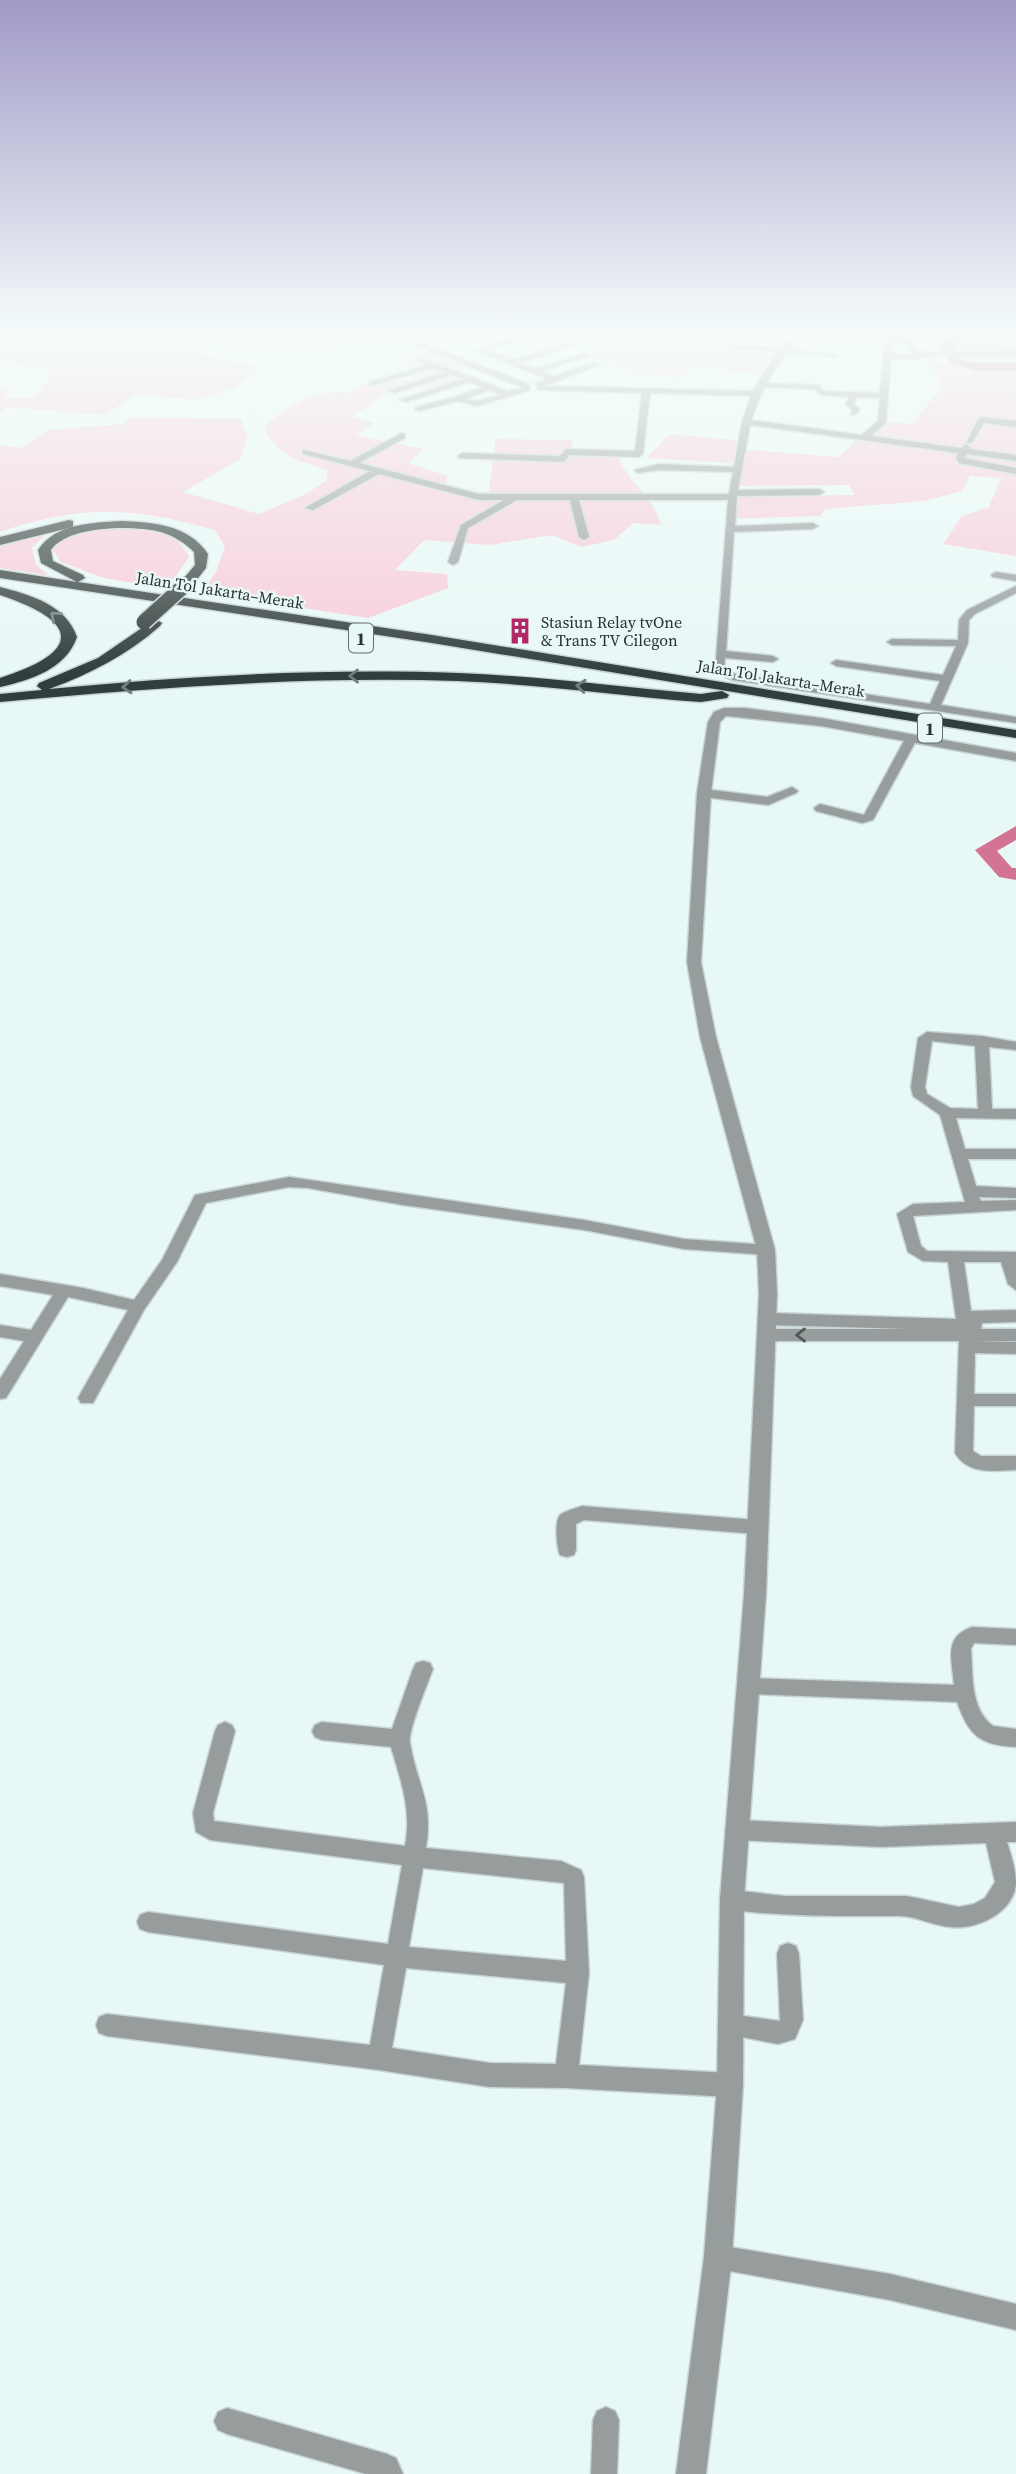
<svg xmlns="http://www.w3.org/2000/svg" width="1016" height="2474" font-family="'Source Serif 4',serif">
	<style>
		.green { fill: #f8cbd8 }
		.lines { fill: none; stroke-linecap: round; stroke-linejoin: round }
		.river { fill: #d47495; fill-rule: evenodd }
		.minor-casing { stroke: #c6d4d3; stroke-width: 3 }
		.tertiary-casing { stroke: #c6d4d3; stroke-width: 3 }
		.motorway-casing { stroke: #c6d4d3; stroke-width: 3 }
		.minor { fill: #979d9c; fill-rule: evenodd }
		.tertiary { fill: #979d9c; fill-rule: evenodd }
		.motorway { fill: #323e3d; fill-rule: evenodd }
		.motorway-bridge-casing { stroke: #c6d4d3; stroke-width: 18; stroke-linecap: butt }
		.motorway-bridge { stroke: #323e3d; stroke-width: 15 }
		.oneway { stroke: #727f7e }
		.oneway2 { stroke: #515756 }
		.labels { text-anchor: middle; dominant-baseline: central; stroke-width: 5; stroke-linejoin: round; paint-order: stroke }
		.far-street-label { font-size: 16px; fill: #2c3131; stroke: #e8f8f6 }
		.far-poi-label { font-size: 16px; fill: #2c3131; stroke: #e8f8f6; text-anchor: start }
		.shield { fill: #e8f8f6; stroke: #646d6c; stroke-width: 2 }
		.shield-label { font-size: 18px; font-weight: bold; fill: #2c3131 }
	</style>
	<rect width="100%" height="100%" fill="#e8f8f6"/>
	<g class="green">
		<path d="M 0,329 L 83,329 L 138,335 L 207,347 L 200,354 L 258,367 L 235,388 L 194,400 L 137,394 L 104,415 L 7,407 L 0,413 L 0,388 L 8,390 L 6,398 L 33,398 L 48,380 L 47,368 L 0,361 Z"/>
		<path d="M 198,329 L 404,329 C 341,344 256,372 198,329 Z"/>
		<path d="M 589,329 L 705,329 L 691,343 L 774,355 L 758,374 L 693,366 L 682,378 L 629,373 L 634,366 L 590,359 L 597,351 L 591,345 L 587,333 Z"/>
		<path d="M 901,329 L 1016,329 L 1016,556 L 943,544 L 962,516 L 989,507 L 1001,478 L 970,476 L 962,491 L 924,501 L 825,509 L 820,516 L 727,519 L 733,497 L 855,495 L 849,485 L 729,486 L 732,463 L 647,458 L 670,434 L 736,440 L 737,449 L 839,457 L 856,441 L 886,422 L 912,424 L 942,387 L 929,363 L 945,362 L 941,346 L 921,343 L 921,336 L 898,333 Z"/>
		<path d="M 423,352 L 451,355 L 461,361 L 464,371 L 440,387 L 393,388 L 352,417 L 375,423 L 356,435 L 423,449 L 408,463 L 447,476 L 446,492 L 489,492 L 495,439 L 572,440 L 573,456 L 618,456 C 630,486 652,494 661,525 L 633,523 L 614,540 L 581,547 L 552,535 L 490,545 L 424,540 L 395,570 L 447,574 L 448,588 L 368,618 L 202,592 L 216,572 L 225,547 L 215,530 C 130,507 85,504 0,532 L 0,445 L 21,448 L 48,430 L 122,424 L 132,417 L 241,419 L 248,437 L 240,459 L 183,492 L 259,514 L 306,494 L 326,481 L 328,470 C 297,460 281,459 264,428 C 282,407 320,387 348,393 L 367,382 L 409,379 L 417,373 L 406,361 Z"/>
		<path d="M 98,527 C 133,527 171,521 189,557 L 175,577 L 162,588 L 104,578 L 61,562 L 51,547 L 71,533 Z"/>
		<path d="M 48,532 L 32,548 L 36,565 L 48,575 L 0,568 L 0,544 Z"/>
	</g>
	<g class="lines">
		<g class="river">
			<path d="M 958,329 L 972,329 L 955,342 L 953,348 L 960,354 L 959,358 L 975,363 L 1016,363 L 1016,371 L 975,371 L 949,362 L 948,355 L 941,349 L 946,337 Z"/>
			<path d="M 1016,826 L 1016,840 L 997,851 L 1012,868 L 1016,868 L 1016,880 L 999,877 L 975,850 Z"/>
		</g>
		<g class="minor-casing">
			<g id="minor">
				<path d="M 797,329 L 886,335 L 887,329 L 895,329 L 893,336 L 913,340 L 917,348 L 928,352 L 1016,351 L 1016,355 L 929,356 L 915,360 L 891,359 L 886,422 L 871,436 L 961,448 L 966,444 L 970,447 L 969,449 L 1016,455 L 1016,461 L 967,454 L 964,458 L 1016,468 L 1016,474 L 959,463 L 956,458 L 958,453 L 750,425 L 738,490 L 819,489 L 824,492 L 819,495 L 737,496 L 735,526 L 813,523 L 818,526 L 813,529 L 734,532 L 726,651 L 773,656 L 778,659 L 773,662 L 725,658 L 724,669 L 735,674 L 930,704 L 940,681 L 836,666 L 831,663 L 836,660 L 943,675 L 956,646 L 892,645 L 887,642 L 892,639 L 958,640 L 959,620 L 967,610 L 1016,586 L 1016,593 L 975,614 L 969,620 L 968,643 L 941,705 L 1016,717 L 1016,723 L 733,680 L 715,673 L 728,500 L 579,500 L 589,537 L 584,540 L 579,537 L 570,500 L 517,500 L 468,528 L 458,562 L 453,565 L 448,562 L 461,525 L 504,500 L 479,500 L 379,474 L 313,510 L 305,508 L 370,471 L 303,454 L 303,450 L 350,461 L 402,433 L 405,434 L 405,438 L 359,463 L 479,494 L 729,494 L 733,472 L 659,470 L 638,473 L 634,470 L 659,464 L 734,467 L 742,422 L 751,396 L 650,393 L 643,454 L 639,457 L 570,455 L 564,462 L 459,458 L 458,456 L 462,453 L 560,456 L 566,449 L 635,451 L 642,393 L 538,390 L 536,383 L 547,379 L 475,350 L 519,335 L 522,339 L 486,350 L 513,360 L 568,343 L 575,345 L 520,363 L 534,369 L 586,353 L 590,355 L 542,371 L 554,376 L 595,362 L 602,364 L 544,386 L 753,391 L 777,352 L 728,348 L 725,344 L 781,348 ZM 801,333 L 885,340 L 880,393 L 824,391 L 818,385 L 767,383 L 785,353 L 835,357 L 839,355 L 788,349 ZM 893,341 L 907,344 L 911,352 L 920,354 L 892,354 ZM 764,387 L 815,389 L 821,395 L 849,397 L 846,404 L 852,410 L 851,415 L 854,415 L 860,410 L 854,404 L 857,397 L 880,398 L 878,421 L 862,435 L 751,420 Z"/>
				<path d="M 419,342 L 529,384 L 530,390 L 477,406 L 458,401 L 419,411 L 415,409 L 416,407 L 455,397 L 482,387 L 469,382 L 406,402 L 399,400 L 462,379 L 452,375 L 395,393 L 388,391 L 445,372 L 434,368 L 370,386 L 370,382 L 427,365 L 416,361 L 419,357 L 508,391 L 524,388 L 416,346 ZM 489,390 L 501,395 L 477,401 L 466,399 Z"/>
				<path d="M 982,417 L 1016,421 L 1016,427 L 984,423 L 972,443 L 966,443 L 978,420 Z"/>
				<path d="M 996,572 L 1016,575 L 1016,581 L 993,577 L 991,575 Z"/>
				<path d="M 911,736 L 917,739 L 873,820 L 862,823 L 816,811 L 814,808 L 820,804 L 864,815 L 905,739 Z"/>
				<path d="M 792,787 L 798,791 L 796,793 L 768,805 L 704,797 L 698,793 L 704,789 L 767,797 Z"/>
				<path d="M 927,1032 L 982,1036 L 1016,1042 L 1016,1050 L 989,1047 L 992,1109 L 1016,1109 L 1016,1119 L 956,1118 L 965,1149 L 1016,1149 L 1016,1159 L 968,1159 L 976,1186 L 1016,1188 L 1016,1198 L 979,1197 L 981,1201 L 1016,1200 L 1016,1210 L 913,1216 L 921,1246 L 927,1251 L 1016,1252 L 1016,1290 L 1008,1284 L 1001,1262 L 964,1262 L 971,1311 L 1016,1310 L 1016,1322 L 982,1323 L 981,1329 L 1016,1329 L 1016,1341 L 975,1341 L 1016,1342 L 1016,1354 L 975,1353 L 974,1394 L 1016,1394 L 1016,1406 L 974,1406 L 973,1451 L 981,1456 L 1016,1456 L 1016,1470 C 994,1471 968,1475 955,1453 L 959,1341 L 767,1341 L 761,1339 L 759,1335 L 761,1331 L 767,1329 L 909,1329 L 768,1325 L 762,1323 L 760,1319 L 762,1315 L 768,1313 L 956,1319 L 948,1262 L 923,1261 L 908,1252 L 897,1214 L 913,1204 L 965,1202 L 940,1115 L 913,1096 L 911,1087 L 918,1038 ZM 932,1041 L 975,1046 L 978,1109 L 950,1108 L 927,1094 L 925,1087 Z"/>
				<path d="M 289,1177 L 584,1220 L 684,1239 L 766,1245 L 774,1250 L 766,1255 L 684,1249 L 584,1230 L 403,1205 L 308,1188 L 289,1187 L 206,1203 L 177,1262 L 144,1310 L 93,1403 L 81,1403 L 78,1398 L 128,1310 L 68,1297 L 6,1398 L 0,1399 L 0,1379 L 24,1341 L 0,1337 L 0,1325 L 31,1330 L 53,1295 L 0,1286 L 0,1274 L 83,1288 L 134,1300 L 162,1260 L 195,1195 Z"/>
				<path d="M 582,1506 L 756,1520 L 762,1522 L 765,1527 L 762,1532 L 756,1534 L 584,1520 L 576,1524 L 576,1550 L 574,1555 L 567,1557 L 560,1555 C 557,1548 554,1522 560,1515 C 565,1511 576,1508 582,1506 Z"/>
				<path d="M 972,1627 L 1016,1629 L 1016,1645 L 974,1643 L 971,1649 C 973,1675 970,1709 993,1726 L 1016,1729 L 1016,1747 C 980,1745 969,1736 957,1702 L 748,1694 L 741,1692 L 738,1686 L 741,1680 L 748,1678 L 954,1685 C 952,1660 943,1637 972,1627 Z"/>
				<path d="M 423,1661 L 430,1663 L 433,1669 C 428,1683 408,1730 410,1742 C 416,1784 434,1800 426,1848 L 561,1861 L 581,1870 L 584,1877 L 589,1973 L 579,2065 L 730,2073 L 738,2077 L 742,2085 L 738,2093 L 730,2097 L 566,2088 L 490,2087 L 379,2070 L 107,2036 L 99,2033 L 96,2025 L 99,2017 L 107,2014 L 370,2045 L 384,1965 L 148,1932 L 140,1929 L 137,1922 L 140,1915 L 148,1912 L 388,1944 L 402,1865 L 210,1840 L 196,1832 L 193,1813 L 215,1731 L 218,1725 L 225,1722 L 232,1725 L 235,1731 L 213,1813 L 214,1821 L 405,1846 C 412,1811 401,1781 391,1747 L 322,1740 L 315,1737 L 312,1731 L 315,1725 L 322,1722 L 392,1729 L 413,1669 L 416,1663 ZM 423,1868 L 564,1883 L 566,1961 L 409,1947 ZM 406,1968 L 566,1983 L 556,2064 L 490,2063 L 392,2048 Z"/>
				<path d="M 736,1820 L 881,1827 L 1016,1822 L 1016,1842 L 1007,1842 C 1011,1855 1016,1869 1016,1884 C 1013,1913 977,1930 951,1927 C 933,1926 917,1916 899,1916 C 843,1916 788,1917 732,1910 L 724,1907 L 721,1900 L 724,1893 L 732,1890 L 785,1896 L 907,1896 L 959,1907 L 974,1904 L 985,1898 L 995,1882 L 986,1843 L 881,1847 L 736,1840 L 729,1837 L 725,1830 L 729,1823 Z"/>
				<path d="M 788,1943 L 796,1946 L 799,1954 L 803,2020 L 795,2039 L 778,2044 L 721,2033 L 718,2025 L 721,2017 L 729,2014 L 780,2021 L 777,1954 L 780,1946 Z"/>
				<path d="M 718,2245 L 890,2274 L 1016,2304 L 1016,2330 L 890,2300 L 718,2269 L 709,2266 L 706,2257 L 709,2248 Z"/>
				<path d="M 606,2407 L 615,2411 L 619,2420 L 617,2474 L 591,2474 L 593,2420 L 597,2411 Z"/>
				<path d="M 227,2408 L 387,2454 L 396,2458 L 403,2474 L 366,2474 L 227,2434 L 218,2430 L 214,2421 L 218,2412 Z"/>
			</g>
		</g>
		<g class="tertiary-casing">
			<path id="tertiary" d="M 724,708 L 745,708 L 821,718 L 1016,753 L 1016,761 L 821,726 L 726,716 L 720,722 L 711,793 L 701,962 L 716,1037 L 775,1250 L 777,1294 L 766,1594 L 744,1900 L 743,2085 L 732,2257 L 706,2474 L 676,2474 L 704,2257 L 717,2085 L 720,1900 L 744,1594 L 759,1294 L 757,1250 L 700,1037 L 687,962 L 697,793 L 708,722 L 714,712 Z"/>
		</g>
		<g class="motorway-casing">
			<g id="motorway">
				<path d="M 69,520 L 73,521 L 73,527 L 0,545 L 0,537 Z"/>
				<path d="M 121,521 C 153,522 189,525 208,554 L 206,568 L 191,587 L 181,587 L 179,584 L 195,565 L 194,552 C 185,543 174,536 161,532 C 134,525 68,525 51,550 L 53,561 L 83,575 L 85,578 L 78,582 L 432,635 L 1016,730 L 1016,738 L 432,643 L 0,578 L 0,570 L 77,582 L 41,563 L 38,550 C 56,523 91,523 121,521 Z"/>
				<path d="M 0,587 C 31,595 66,605 77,637 C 66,669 31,680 0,687 L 0,678 C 82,652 81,622 0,595 Z"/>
				<path d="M 155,619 L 162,623 L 160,626 C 127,655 90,674 49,689 C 185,676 322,668 458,673 C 539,676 620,687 701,694 L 722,691 L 729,695 L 727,698 L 701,702 C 620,696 539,684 457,681 C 305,676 152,688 0,702 L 0,694 L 42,690 L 37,686 L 39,683 L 98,658 Z"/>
			</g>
		</g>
		<use href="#minor" class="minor"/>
		<use href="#tertiary" class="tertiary"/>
		<use href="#motorway" class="motorway"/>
		<g class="motorway-bridge-casing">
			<path id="motorway-bridge" d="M 144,622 L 186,584"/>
		</g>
		<use href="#motorway-bridge" class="motorway-bridge"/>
	</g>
	<defs><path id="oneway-chevron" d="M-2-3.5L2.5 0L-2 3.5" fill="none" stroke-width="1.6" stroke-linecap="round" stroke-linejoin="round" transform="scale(1.75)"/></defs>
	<g class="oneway">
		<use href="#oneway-chevron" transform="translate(55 616) rotate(-139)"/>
		<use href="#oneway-chevron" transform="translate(354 676) rotate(180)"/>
		<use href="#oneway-chevron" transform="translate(581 686) rotate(-174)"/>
		<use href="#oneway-chevron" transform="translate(127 687) rotate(175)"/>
	</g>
	<use class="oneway2" href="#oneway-chevron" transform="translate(801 1335) rotate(-180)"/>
	<linearGradient id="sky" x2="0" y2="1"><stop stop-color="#a09ac7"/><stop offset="0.49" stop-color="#f5fcfb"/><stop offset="1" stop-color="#f5fcfb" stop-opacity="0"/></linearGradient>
	<rect width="1016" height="675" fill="url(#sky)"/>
	<defs>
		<g id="building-bare" transform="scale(2.1)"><path d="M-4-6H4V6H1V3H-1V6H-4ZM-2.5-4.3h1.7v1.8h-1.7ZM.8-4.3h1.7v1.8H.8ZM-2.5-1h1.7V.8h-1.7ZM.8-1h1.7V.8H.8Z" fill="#b22866" stroke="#e8f8f6" stroke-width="2.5" paint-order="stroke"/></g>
	</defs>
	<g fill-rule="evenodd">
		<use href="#building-bare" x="520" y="631"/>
	</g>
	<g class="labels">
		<g class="far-street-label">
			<text transform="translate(220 590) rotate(9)">Jalan Tol Jakarta–Merak</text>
			<text transform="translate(781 678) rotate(9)">Jalan Tol Jakarta–Merak</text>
		</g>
		<g class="far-poi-label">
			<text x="541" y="622">Stasiun Relay tvOne<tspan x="541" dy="18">&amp; Trans TV Cilegon</tspan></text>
		</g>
		<g class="shield">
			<rect x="349" y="623.5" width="24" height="29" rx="5"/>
			<rect x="918" y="713.5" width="24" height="29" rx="5"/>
		</g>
		<g class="shield-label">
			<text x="361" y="638">1</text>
			<text x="930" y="728">1</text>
		</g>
	</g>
</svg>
